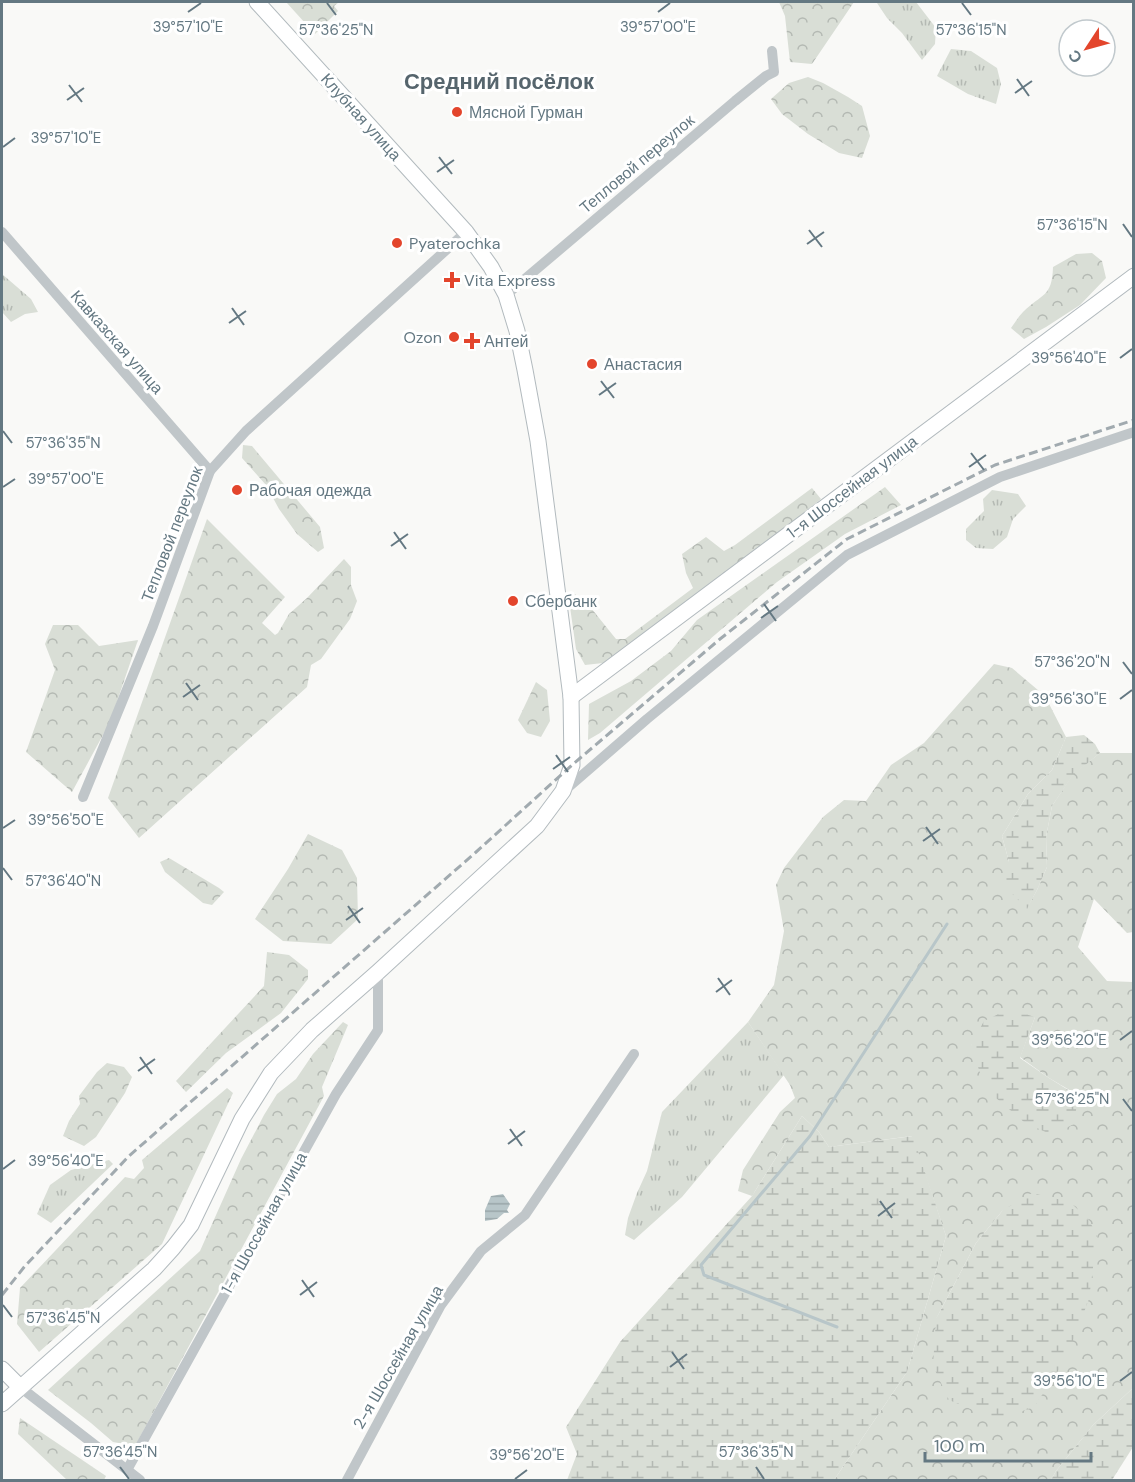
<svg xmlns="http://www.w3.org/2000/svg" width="1135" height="1482" font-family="'DM Sans',sans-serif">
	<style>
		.grass { fill: url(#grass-tufts) }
		.forest { fill: url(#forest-crowns); fill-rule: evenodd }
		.wetland { fill: url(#wetland-marsh) }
		.water { fill: url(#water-rules) }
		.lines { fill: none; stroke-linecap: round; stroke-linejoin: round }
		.stream { stroke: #b8c6c9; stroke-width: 3 }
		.secondary-casing { stroke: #b2babe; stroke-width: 17 }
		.street { stroke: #c0c6c9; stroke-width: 10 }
		.secondary { stroke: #fff; stroke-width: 15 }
		.rail { stroke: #a1aaaf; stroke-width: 3; stroke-dasharray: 9 4.5; stroke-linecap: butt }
		.ticks { fill: none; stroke: #647882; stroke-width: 2 }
		.poi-dot { fill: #e3452c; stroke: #fff; stroke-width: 2 }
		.labels { text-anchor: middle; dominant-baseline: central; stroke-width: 6; stroke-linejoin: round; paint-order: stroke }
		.poi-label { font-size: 16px; fill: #647882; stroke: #fff; text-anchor: start }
		.street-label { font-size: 16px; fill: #647882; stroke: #fff }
		.district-label { font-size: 22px; font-weight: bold; fill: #56656d; stroke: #fff }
		.ticks-label { font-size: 15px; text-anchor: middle; fill: #647882; stroke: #fff; stroke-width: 6; stroke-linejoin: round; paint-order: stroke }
	</style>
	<defs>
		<pattern id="grass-tufts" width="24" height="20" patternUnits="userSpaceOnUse" patternTransform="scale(1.5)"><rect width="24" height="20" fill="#d9ded6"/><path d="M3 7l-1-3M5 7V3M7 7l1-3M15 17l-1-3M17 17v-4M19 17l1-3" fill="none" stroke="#b4b9b3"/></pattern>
		<pattern id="forest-crowns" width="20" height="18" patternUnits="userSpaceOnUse" patternTransform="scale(1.5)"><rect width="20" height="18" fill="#d9ded6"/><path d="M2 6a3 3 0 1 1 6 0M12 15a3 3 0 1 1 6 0" fill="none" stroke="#b4b9b3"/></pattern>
		<pattern id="wetland-marsh" width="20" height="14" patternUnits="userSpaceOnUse" patternTransform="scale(1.5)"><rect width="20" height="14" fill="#d9ded6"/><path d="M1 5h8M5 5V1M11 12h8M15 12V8" fill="none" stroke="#b4b9b3"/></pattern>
		<pattern id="water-rules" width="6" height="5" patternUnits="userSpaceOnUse" patternTransform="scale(1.5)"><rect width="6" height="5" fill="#b8c6c9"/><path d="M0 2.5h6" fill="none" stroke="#99a6a9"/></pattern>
	</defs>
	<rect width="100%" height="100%" fill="#f9f9f7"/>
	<g class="grass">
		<path d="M 880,2 L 916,2 L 936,28 L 935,44 L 922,60 L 902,33 L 887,18 L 877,3 Z"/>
		<path d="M 951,49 L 971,51 L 997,68 L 1001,84 L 996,104 L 968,94 L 937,76 Z"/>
		<path d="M 2,274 L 31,299 L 38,312 L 25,314 L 11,322 L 2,312 Z"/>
		<path d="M 992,490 L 1018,494 L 1026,506 L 1013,519 L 1007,537 L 993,549 L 976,548 L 966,540 L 966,529 L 984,511 L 983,499 Z"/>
		<path d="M 748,1022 L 784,1075 L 682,1197 L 634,1240 L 625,1235 L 628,1218 L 637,1193 L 647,1171 L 662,1112 Z"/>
		<path d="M 109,1160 L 113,1164 L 51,1223 L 37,1214 L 50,1185 L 71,1170 Z"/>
	</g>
	<g class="forest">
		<path d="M 286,2 L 339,2 L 334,6 L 338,11 L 315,34 Z"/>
		<path d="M 779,2 L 854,2 L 812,64 L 790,62 L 785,16 Z"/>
		<path d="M 808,77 L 823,83 L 848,97 L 862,106 L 870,136 L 862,158 L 839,153 L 808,134 L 782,114 L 771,99 L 789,83 Z"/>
		<path d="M 1092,253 L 1102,261 L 1106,278 L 1080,305 L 1046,327 L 1024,339 L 1011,328 C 1015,323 1018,317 1023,312 C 1042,293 1052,298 1053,267 L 1076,254 Z"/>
		<path d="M 243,445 L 252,446 L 320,527 L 324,548 L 318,552 L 297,534 L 279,509 L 266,485 L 242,458 Z"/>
		<path d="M 885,487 L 901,505 L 845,534 L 777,582 L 600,733 L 588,740 L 589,704 L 631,681 L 671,651 L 697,620 Z"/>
		<path d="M 812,488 L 821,499 C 751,557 677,610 603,663 L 585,665 L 576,649 L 570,607 L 575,594 L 591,608 L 616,639 L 625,639 L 693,588 L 686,573 L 682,554 L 706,537 L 724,551 L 735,545 Z"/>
		<path d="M 207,519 L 285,597 L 262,623 L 275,635 L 278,633 L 289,614 L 307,598 L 344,559 L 351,567 L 351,585 L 357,601 L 350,619 L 321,659 L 311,665 L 307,687 L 139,838 L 108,798 Z"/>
		<path d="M 53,625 L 78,625 L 99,646 L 138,640 L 110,722 L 72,792 L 26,752 L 55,670 L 45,644 Z"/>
		<path d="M 994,664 L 1012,668 L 1045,696 L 1066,737 L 1052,770 L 1028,794 L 1002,836 L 1009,862 L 1027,908 L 1037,890 L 1047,867 L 1046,837 L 1052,806 L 1073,774 L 1100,753 L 1133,753 L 1133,932 L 1127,933 L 1094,899 L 1078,947 L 1107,981 L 1133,982 L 1133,1388 L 1093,1425 L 1056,1471 L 1051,1480 L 834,1480 L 907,1372 L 946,1236 L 912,1136 L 829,1147 L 819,1132 L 802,1116 L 752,1196 L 738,1191 L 743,1170 L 780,1112 L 795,1098 L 790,1085 L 748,1022 L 774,985 L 784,931 L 776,885 L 784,868 L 823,817 L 844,800 L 866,801 L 891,765 L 924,743 ZM 1035,1017 L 1020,1057 L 1049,1078 L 1078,1095 L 971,1045 ZM 1003,1210 L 936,1319 L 976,1243 Z"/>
		<path d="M 536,682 L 547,690 L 550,721 L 541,737 L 527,733 L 518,720 Z"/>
		<path d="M 308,834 L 342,850 L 357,878 L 358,919 L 331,944 L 283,941 L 255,919 L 288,869 Z"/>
		<path d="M 169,858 L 219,888 L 224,892 L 212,905 L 203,903 L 165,872 L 160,862 Z"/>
		<path d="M 267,952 L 289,955 L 308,970 L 308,979 L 281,1013 L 226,1053 L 186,1092 L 176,1081 L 264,986 Z"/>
		<path d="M 343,1022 L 348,1025 L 322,1087 L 324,1096 L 135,1446 L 113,1442 L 91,1423 L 48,1390 L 200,1251 L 241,1159 L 264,1115 L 277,1094 L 296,1079 L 313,1054 Z"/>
		<path d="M 107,1063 L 124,1067 L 132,1077 L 125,1093 L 96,1137 L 84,1146 L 63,1136 L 69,1121 L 80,1104 L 79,1096 L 97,1072 Z"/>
		<path d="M 227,1088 L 233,1093 L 162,1244 L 39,1352 L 17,1324 L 20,1288 L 125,1177 L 134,1179 L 144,1168 L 142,1160 Z"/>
		<path d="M 20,1418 L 106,1476 L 104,1480 L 67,1480 L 18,1434 Z"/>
	</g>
	<g class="wetland">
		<path d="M 1084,735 L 1095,744 L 1100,753 L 1073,775 L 1052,806 L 1046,837 L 1047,867 L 1037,890 L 1027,909 L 1002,883 L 1009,862 L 1002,836 L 1028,794 L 1052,770 L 1066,737 Z"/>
		<path d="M 1009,1009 L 1035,1017 L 1020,1058 L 1049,1078 L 1078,1096 L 1074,1124 L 1052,1135 L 1024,1122 L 996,1098 L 980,1073 L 971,1045 L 984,1021 Z"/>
		<path d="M 802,1116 L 819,1132 L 829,1147 L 913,1136 L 946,1236 L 907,1372 L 834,1480 L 567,1480 L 577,1454 L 566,1427 L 620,1342 L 752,1196 Z"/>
		<path d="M 1032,1193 L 1070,1202 L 1089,1220 L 1097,1236 L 1089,1299 L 1066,1359 L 1034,1407 L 997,1420 L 949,1400 L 933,1366 L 936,1319 L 976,1243 L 1003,1210 Z"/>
		<path d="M 1133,1388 L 1133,1447 L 1112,1480 L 1051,1480 L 1056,1471 L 1093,1425 Z"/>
	</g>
	<path class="water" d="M 503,1194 L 510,1204 L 507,1210 L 509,1213 L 504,1213 L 497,1219 L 485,1221 L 485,1210 L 491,1196 Z"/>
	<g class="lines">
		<path class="stream" d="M 837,1327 L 704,1275 L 701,1265 L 810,1136 L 947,924"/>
		<g class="secondary-casing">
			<g id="secondary">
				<path d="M 571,697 L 1134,276"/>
				<path d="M 2,1369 L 20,1387"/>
				<path d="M 2,1404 L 154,1269 L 173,1248 L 191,1225 L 242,1119 L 271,1073 L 312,1030 L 378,972 L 537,826 L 563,791 L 572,765 L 571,697 L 538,441 L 525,370 L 517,331 L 506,295 L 491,267 L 466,232 L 257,2"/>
			</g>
		</g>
		<g class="street">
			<path d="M 2,232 L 210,471"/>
			<path d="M 506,295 L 735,101 L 766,76 L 774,72 L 772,51"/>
			<path d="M 564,791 L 647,719 L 847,555 L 1000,477 L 1134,432"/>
			<path d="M 83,797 L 153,626 L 210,471 L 246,431 L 466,232"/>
			<path d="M 20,1387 L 140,1480"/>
			<path d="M 127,1470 L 336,1094 L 378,1030 L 378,972"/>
			<path d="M 347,1480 L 441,1305 L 481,1251 L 525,1215 L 634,1054"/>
		</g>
		<use href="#secondary" class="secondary"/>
		<path class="rail" d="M 2,1295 L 25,1266 L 129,1156 L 475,853 L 572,765 L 720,639 L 847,539 L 995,465 L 1134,420"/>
	</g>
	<path class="ticks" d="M 327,3 L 336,15M 962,3 L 971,15M 188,12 L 201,3M 658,12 L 670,3M 1017,79 L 1029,96M 69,85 L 82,102M 1015,93 L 1032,81M 67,100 L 84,88M 3,147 L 15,138M 439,157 L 452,174M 437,172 L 454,160M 1123,224 L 1132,237M 809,230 L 822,247M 807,244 L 824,232M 232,308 L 244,325M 229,323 L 246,311M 1120,358 L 1132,349M 601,381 L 614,398M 599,395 L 616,383M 3,431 L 12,443M 971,453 L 984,470M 969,467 L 986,455M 3,487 L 15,479M 394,532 L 406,549M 391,546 L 408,534M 764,604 L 776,621M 761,618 L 778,606M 1123,662 L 1132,674M 186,683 L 198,700M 183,697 L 200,685M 1120,699 L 1132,690M 556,755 L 568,772M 553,769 L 570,757M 926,827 L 938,844M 3,828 L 15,820M 923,841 L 940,829M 3,868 L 12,880M 348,906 L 360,923M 346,920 L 363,908M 718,978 L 730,995M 716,992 L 732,980M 1120,1040 L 1132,1031M 140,1057 L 152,1074M 138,1071 L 155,1059M 1123,1099 L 1132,1111M 510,1129 L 522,1146M 508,1144 L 525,1131M 3,1169 L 15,1160M 880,1201 L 892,1218M 878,1216 L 895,1203M 302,1280 L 314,1297M 300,1295 L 317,1282M 3,1305 L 12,1317M 672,1352 L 684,1369M 670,1367 L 687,1354M 1120,1381 L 1132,1372M 120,1467 L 129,1479M 756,1467 L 764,1479M 515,1479 L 527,1470"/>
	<g class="poi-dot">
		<circle cx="457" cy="112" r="6"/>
		<circle cx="397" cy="243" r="6"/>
		<path d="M449 271h6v6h6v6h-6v6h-6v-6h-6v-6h6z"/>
		<circle cx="454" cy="337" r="6"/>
		<path d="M469 332h6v6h6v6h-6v6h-6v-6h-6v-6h6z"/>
		<circle cx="592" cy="364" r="6"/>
		<circle cx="237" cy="490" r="6"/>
		<circle cx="513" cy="601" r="6"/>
	</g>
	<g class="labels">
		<g class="poi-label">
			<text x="469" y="112">Мясной Гурман</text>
			<text x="409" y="243">Pyaterochka</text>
			<text x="464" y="280">Vita Express</text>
			<text x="442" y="337" text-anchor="end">Ozon</text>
			<text x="484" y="341">Антей</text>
			<text x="604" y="364">Анастасия</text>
			<text x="249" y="490">Рабочая одежда</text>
			<text x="525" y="601">Сбербанк</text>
		</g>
		<g class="street-label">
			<text transform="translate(361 117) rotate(48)">Клубная улица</text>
			<text transform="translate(637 164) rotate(-40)">Тепловой переулок</text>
			<text transform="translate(117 342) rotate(49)">Кавказская улица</text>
			<text transform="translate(852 487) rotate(-37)">1-я Шоссейная улица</text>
			<text transform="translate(172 534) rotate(-69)">Тепловой переулок</text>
			<text transform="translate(264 1223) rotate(-61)">1-я Шоссейная улица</text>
			<text transform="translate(398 1357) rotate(-60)">2-я Шоссейная улица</text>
		</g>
		<g class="district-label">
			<text x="499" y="81">Средний посёлок</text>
		</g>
	</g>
	<g class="ticks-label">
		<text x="188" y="32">39°57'10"E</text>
		<text x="658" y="32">39°57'00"E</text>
		<text x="336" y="35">57°36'25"N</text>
		<text x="971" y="35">57°36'15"N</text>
		<text x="66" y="143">39°57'10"E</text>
		<text x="1072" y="230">57°36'15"N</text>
		<text x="1069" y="363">39°56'40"E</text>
		<text x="63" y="448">57°36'35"N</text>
		<text x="66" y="484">39°57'00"E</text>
		<text x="1072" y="667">57°36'20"N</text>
		<text x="1069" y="704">39°56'30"E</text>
		<text x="66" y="825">39°56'50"E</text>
		<text x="63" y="886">57°36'40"N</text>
		<text x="1069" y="1045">39°56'20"E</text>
		<text x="1072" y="1104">57°36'25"N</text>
		<text x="66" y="1166">39°56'40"E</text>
		<text x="63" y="1323">57°36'45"N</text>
		<text x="1069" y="1386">39°56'10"E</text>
		<text x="120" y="1457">57°36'45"N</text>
		<text x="756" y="1457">57°36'35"N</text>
		<text x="527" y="1460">39°56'20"E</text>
	</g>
	<rect width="1135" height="1482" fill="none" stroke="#647882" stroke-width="6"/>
	<g transform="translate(1087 48) rotate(234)"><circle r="28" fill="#ffffff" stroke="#c1c9cd" stroke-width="1.5"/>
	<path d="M0-4.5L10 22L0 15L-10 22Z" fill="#e3452c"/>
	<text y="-9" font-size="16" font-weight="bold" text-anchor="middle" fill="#647882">С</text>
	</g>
	<path d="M925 1452v9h166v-9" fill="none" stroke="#647882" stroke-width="3"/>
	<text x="934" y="1452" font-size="18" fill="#647882" stroke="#ffffff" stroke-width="4.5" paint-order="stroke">100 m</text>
</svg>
